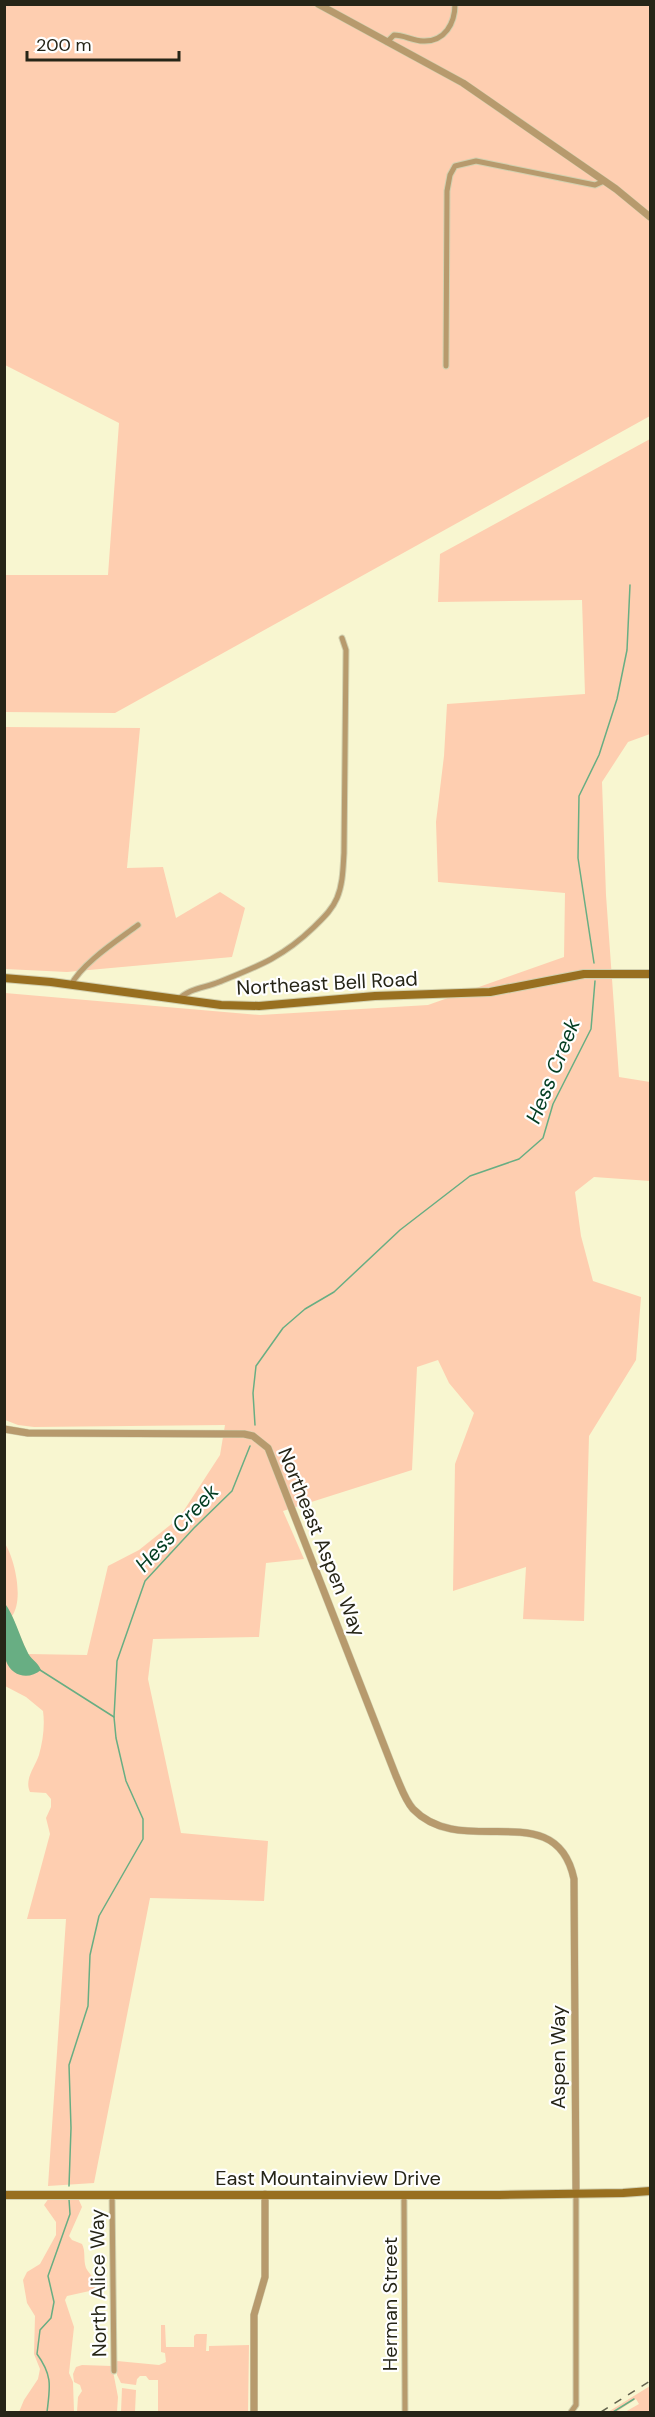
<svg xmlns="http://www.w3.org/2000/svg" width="655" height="2417" font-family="'DM Sans',sans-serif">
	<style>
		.green { fill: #feceb0 }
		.water { fill: #68ae83 }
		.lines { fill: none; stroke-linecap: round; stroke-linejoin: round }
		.stream { stroke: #68ae83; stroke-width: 1.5 }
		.minor-casing { stroke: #d2d0af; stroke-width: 7 }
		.tertiary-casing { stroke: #d2d0af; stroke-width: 8 }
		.secondary-casing { stroke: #d2d0af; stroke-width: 10 }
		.minor { stroke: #b79a6d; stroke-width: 5 }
		.tertiary { stroke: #b79a6d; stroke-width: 7 }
		.secondary { stroke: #986f20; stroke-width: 8 }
		.rail { stroke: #63624d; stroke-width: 1.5; stroke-dasharray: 8 8; stroke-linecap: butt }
		.labels { text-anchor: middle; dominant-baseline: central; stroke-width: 4.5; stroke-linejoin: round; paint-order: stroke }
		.street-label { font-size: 20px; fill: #262517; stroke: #fff }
		.water-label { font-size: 21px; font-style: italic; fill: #033d21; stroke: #fff }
	</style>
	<rect width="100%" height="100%" fill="#f8f6d0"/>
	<g class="green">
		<path d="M 5,5 L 650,5 L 650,416 L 115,713 L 5,712 L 5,575 L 108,575 L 119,423 L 5,365 Z"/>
		<path d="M 650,439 L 650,734 L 628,742 L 602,782 L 606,895 L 619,1077 L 650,1082 L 650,1181 L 594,1177 L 575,1192 L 581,1236 L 593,1281 L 641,1297 L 636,1360 L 589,1436 L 584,1621 L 523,1619 L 526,1567 L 453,1591 L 455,1464 L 474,1413 L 449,1383 L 438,1360 L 417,1367 L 412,1470 L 283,1511 L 304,1559 L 266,1563 L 259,1637 L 153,1639 L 148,1679 L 181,1833 L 268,1841 L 264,1901 L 150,1898 L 94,2183 L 48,2186 L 66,1919 L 27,1919 L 50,1834 L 46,1818 L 51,1807 L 51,1799 L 46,1793 L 30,1792 C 24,1779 35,1767 39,1755 C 43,1741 45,1725 43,1711 L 26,1697 L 5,1686 L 4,1542 C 15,1558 24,1600 12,1616 L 28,1654 L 87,1655 L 108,1566 L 139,1550 L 179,1518 L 220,1455 L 225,1425 L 34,1427 L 18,1425 L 5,1420 L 5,993 L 260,1015 L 428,1005 L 564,957 L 565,893 L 438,882 L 436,822 L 444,756 L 447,704 L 585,694 L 582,600 L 438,602 L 440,554 Z"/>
		<path d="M 4,727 L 140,728 L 127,868 L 163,867 L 176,918 L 220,892 L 245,908 L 232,957 L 67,972 L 5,969 Z"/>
		<path d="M 49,2198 L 78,2198 L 82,2207 L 69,2236 L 72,2240 L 82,2244 C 86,2252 83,2259 86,2268 C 90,2276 98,2279 94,2290 L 67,2296 L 65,2300 L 74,2327 L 69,2373 L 73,2382 L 74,2412 L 19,2412 L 24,2400 L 38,2379 L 40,2369 L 34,2354 L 35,2316 L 27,2303 L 23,2280 L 27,2272 L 40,2264 L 56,2235 L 56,2222 L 44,2205 Z"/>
		<path d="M 161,2325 L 165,2325 L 166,2347 L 194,2347 L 194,2336 L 196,2334 L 207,2334 L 206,2351 L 209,2351 L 209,2346 L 249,2345 L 248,2412 L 158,2412 L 158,2380 L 149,2380 L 146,2376 L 140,2376 L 137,2379 L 136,2385 L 121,2383 L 117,2375 L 117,2361 L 159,2365 L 166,2362 L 165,2353 L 161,2352 Z"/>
		<path d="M 82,2365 L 112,2366 L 118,2397 L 117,2412 L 77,2412 L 78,2397 L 82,2391 L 80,2385 L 74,2382 L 73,2374 L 76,2367 Z"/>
		<path d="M 650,2386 L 650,2411 L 625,2412 L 639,2404 L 636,2399 L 616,2412 L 608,2412 Z"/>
		<path d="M 122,2388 L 136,2390 L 135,2412 L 121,2412 Z"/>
	</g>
	<path class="water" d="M 4,1602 C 15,1617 19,1635 27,1651 C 30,1659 38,1662 41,1670 C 29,1680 12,1677 6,1661 C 0,1644 4,1619 4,1602 Z"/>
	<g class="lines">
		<g class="stream">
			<path d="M 594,963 L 578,858 L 579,796 L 599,755 L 617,699 L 627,650 L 630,585"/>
			<path d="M 255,1425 L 253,1393 L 256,1366 L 283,1328 L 305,1309 L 334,1292 L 400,1230 L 470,1176 L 519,1159 L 543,1138 L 553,1104 L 591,1029 L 595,981"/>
			<path d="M 40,1670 L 114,1717"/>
			<path d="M 69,2186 L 71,2128 L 69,2065 L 88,2006 L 90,1955 L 99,1916 L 143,1839 L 143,1819 L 126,1781 L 116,1738 L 114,1717 L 117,1661 L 145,1581 L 194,1528 L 232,1491 L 250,1446"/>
			<path d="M 47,2412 C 50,2387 53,2376 37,2354 L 40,2330 L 51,2318 L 54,2302 L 48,2276 L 70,2214 L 69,2199"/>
			<path d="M 613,2412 L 634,2399"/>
		</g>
		<g class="minor-casing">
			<g id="minor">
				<path d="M 387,42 L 394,35 C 404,35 413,41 423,41 C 445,42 455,23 455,4"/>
				<path d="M 446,366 L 447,191 L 450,175 L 455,166 L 476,161 L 595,185 L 604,181"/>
				<path d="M 71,985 C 82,963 118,940 138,925"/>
				<path d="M 178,1000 C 189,988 205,988 219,982 C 259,966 283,957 314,927 C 323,918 332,910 337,898 C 343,884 343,868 344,853 L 346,650 L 342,638"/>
				<path d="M 112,2194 L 114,2371"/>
				<path d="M 404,2195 L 405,2412"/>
				<path d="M 571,2412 L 576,2405 L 576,2193"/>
			</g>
		</g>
		<g class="tertiary-casing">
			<g id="tertiary">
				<path d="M 318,4 L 463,83 L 616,189 L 650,217"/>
				<path d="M 4,1429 L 28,1433 L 244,1434 L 253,1436 L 268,1448 L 396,1776 C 401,1787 405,1800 413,1809 C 463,1861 556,1794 574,1879 L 576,2193"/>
				<path d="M 254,2412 L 254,2315 L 265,2277 L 265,2194"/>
			</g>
		</g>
		<g class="secondary-casing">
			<g id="secondary">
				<path d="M 4,978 L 51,982 L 221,1005 L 259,1006 L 375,996 L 490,992 L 584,974 L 650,974"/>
				<path d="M 4,2195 L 499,2195 L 623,2193 L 650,2191"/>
			</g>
		</g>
		<use href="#minor" class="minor"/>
		<use href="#tertiary" class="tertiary"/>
		<use href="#secondary" class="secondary"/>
		<path class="rail" d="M 601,2412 L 650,2381"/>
	</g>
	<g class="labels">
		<g class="street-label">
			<text transform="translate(327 983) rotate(-3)">Northeast Bell Road</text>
			<text transform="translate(322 1542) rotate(68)">Northeast Aspen Way</text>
			<text transform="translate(558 2057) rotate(-90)">Aspen Way</text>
			<text x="328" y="2178">East Mountainview Drive</text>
			<text transform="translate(98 2283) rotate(-91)">North Alice Way</text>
			<text transform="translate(390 2304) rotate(-90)">Herman Street</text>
		</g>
		<g class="water-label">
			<text transform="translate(553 1071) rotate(-68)">Hess Creek</text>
			<text transform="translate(177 1528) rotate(-47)">Hess Creek</text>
		</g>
	</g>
	<rect width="655" height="2417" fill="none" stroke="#262517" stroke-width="12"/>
	<path d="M27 51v9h152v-9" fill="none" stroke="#262517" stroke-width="3"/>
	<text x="36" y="51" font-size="18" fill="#262517" stroke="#ffffff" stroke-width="4.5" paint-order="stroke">200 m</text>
</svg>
